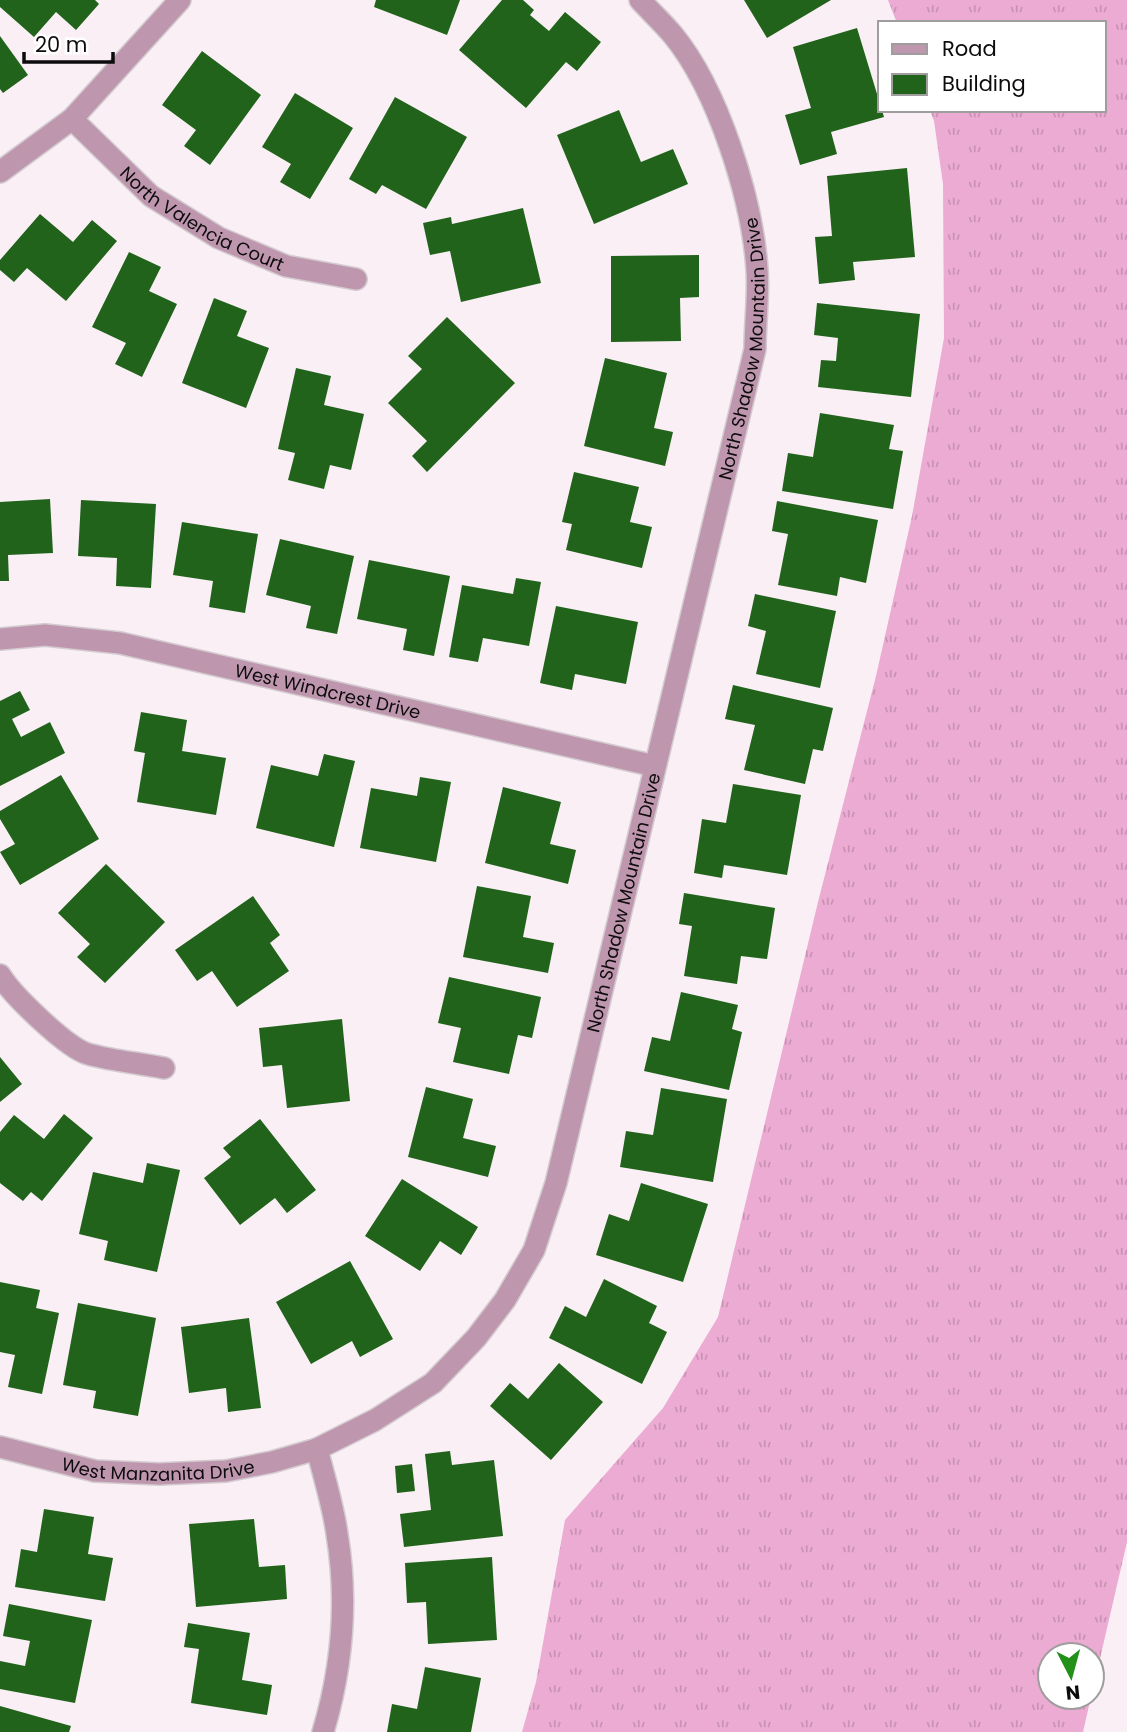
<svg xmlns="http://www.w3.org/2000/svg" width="1127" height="1732" font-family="Poppins,sans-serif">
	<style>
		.grass { fill: url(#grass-tufts) }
		.building { fill: #21631b }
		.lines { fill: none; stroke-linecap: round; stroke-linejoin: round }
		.minor-casing { stroke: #d3cbd0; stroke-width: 24 }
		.minor { stroke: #be97ae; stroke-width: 21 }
		.labels { text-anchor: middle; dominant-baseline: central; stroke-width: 7; stroke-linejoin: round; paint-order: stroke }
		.street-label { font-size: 18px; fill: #0e0b0d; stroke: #fff }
	</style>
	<defs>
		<pattern id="grass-tufts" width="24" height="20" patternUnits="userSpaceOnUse" patternTransform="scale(1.75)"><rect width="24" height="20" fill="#ecabd3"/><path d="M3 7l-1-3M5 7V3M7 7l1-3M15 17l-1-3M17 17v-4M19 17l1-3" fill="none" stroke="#c992b4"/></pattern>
	</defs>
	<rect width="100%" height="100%" fill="#f9eff5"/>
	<path class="grass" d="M 888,0 L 1127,0 L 1127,1542 L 1092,1693 L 1092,1655 L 1050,1655 L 1050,1697 L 1091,1697 L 1083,1732 L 522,1732 L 536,1682 L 565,1520 L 663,1408 L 718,1317 L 818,902 L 876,676 L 912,516 L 944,338 L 943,184 L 934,121 L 930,110 L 1104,110 L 1104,23 L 897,23 Z"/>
	<g class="building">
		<path d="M 0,0 L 95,0 L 99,4 L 76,30 L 56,12 L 34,37 L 0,7 Z"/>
		<path d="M 376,0 L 460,0 L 447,35 L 374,7 Z"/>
		<path d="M 502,0 L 523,0 L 534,10 L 530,15 L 549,31 L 565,12 L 601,42 L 577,71 L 566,62 L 526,108 L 459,50 Z"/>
		<path d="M 744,0 L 831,0 L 767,38 Z"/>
		<path d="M 857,28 L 884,117 L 831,132 L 837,154 L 800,165 L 785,115 L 811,108 L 793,47 Z"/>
		<path d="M 0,36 L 28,75 L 3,93 L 0,89 Z"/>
		<path d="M 202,51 L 261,95 L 210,165 L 184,146 L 196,130 L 162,105 Z"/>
		<path d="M 295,93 L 353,128 L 310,199 L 280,182 L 291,164 L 262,147 Z"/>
		<path d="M 395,97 L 467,137 L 426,209 L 382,185 L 376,194 L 349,179 Z"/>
		<path d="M 619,110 L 641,162 L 673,149 L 688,184 L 594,224 L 557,135 Z"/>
		<path d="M 907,168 L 915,257 L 853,262 L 855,280 L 819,284 L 815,237 L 832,236 L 827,176 Z"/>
		<path d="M 523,208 L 541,283 L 461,302 L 450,251 L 430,255 L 423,223 L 451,217 L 452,224 Z"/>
		<path d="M 40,214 L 73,242 L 92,220 L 117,241 L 66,301 L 27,268 L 14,282 L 0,270 L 0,260 Z"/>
		<path d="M 129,252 L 161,267 L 149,291 L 177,304 L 142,377 L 115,364 L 126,343 L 92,327 Z"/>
		<path d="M 699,255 L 699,297 L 680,298 L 681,341 L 611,342 L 611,256 Z"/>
		<path d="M 214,298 L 247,311 L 237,336 L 269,348 L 246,408 L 182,383 Z"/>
		<path d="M 817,303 L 920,314 L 911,397 L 818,387 L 821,360 L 836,361 L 838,338 L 814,335 Z"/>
		<path d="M 447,317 L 515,383 L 427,472 L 412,456 L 427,441 L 388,403 L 422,369 L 408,356 Z"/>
		<path d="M 605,358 L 667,373 L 654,428 L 673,432 L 665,466 L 584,446 Z"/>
		<path d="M 296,368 L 331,376 L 324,405 L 364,414 L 351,470 L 330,465 L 324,489 L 288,480 L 295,453 L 278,449 Z"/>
		<path d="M 820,413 L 894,425 L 889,449 L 903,451 L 893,509 L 782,491 L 788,453 L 813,457 Z"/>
		<path d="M 574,472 L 639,487 L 630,522 L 652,527 L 642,568 L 566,550 L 572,524 L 562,522 Z"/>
		<path d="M 50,499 L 53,553 L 8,555 L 9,581 L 0,581 L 0,502 Z"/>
		<path d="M 81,500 L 156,504 L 151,588 L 116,586 L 117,558 L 78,556 Z"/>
		<path d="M 777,501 L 878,520 L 866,583 L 840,577 L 837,596 L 778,585 L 788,534 L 772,531 Z"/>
		<path d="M 182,522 L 258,534 L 245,613 L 209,607 L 213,581 L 173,575 Z"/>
		<path d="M 280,539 L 354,556 L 337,634 L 306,628 L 311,606 L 266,595 Z"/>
		<path d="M 369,560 L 450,576 L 434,656 L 403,650 L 407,629 L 357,619 Z"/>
		<path d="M 516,578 L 541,582 L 529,646 L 483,638 L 478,662 L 449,657 L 462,585 L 513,594 Z"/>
		<path d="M 755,594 L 836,611 L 820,688 L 756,674 L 766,631 L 748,626 Z"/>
		<path d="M 556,606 L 638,622 L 626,684 L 575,674 L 572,690 L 540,683 Z"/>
		<path d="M 733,685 L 833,708 L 823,751 L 813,749 L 805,784 L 744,770 L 755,725 L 725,719 Z"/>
		<path d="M 20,691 L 30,710 L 12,719 L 21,737 L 50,722 L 65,753 L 0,786 L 0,701 Z"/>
		<path d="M 141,712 L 187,720 L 182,751 L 226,758 L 216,815 L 137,802 L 145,753 L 134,751 Z"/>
		<path d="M 324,754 L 355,761 L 334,847 L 256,828 L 271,765 L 318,776 Z"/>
		<path d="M 61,775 L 99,839 L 20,885 L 0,852 L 15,844 L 0,819 L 0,811 Z"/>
		<path d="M 420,777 L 451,782 L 436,862 L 360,848 L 371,788 L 417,796 Z"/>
		<path d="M 733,784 L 801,795 L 787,875 L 724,865 L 722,878 L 694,873 L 702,819 L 726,823 Z"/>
		<path d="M 503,787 L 561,802 L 550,844 L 576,850 L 568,884 L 485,863 Z"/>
		<path d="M 106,864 L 165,922 L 105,983 L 77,957 L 90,944 L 58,913 Z"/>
		<path d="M 477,886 L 531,896 L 523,937 L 554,943 L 548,973 L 463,957 Z"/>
		<path d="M 684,893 L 775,908 L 767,959 L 741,956 L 737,984 L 684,976 L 692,926 L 679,924 Z"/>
		<path d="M 253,896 L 280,935 L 270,943 L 289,971 L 237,1007 L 212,971 L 197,981 L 175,950 Z"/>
		<path d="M 449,977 L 541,997 L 532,1038 L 518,1035 L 509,1074 L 453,1062 L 461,1028 L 438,1023 Z"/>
		<path d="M 681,992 L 738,1005 L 732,1029 L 742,1032 L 729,1090 L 644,1071 L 652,1037 L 670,1041 Z"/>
		<path d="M 342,1019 L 350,1101 L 287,1108 L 282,1065 L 263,1067 L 259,1028 Z"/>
		<path d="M 0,1057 L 22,1084 L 0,1102 Z"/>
		<path d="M 426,1087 L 473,1099 L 463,1138 L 496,1146 L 488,1177 L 408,1157 Z"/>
		<path d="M 661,1088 L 727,1099 L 713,1182 L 620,1167 L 626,1131 L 653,1135 Z"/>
		<path d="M 64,1114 L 93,1138 L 42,1201 L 31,1192 L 23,1201 L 0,1183 L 0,1132 L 14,1115 L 44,1139 Z"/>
		<path d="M 260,1119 L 316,1190 L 287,1213 L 275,1198 L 240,1225 L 204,1178 L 231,1157 L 223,1148 Z"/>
		<path d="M 147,1163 L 180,1170 L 157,1272 L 104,1260 L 108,1241 L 79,1234 L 93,1172 L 143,1183 Z"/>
		<path d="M 402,1179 L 478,1227 L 461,1255 L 440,1241 L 420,1271 L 365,1236 Z"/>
		<path d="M 641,1183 L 708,1204 L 683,1282 L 596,1255 L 609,1214 L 629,1221 Z"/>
		<path d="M 350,1261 L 393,1339 L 360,1357 L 352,1341 L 311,1364 L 276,1302 Z"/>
		<path d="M 604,1279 L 657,1306 L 649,1323 L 667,1332 L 642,1384 L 549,1338 L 565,1306 L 586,1317 Z"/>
		<path d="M 0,1282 L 40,1290 L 36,1308 L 59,1313 L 42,1394 L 8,1387 L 15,1355 L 0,1352 Z"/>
		<path d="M 78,1303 L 156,1318 L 138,1416 L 93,1408 L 96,1391 L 63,1385 Z"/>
		<path d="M 249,1318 L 261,1408 L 228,1412 L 226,1388 L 189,1393 L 181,1327 Z"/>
		<path d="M 559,1363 L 603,1402 L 551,1460 L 490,1406 L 510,1383 L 528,1399 Z"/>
		<path d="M 450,1451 L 452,1465 L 494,1460 L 503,1536 L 404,1547 L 400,1514 L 431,1510 L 425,1454 Z"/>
		<path d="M 412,1464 L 415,1491 L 397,1493 L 395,1466 Z"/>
		<path d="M 44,1509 L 94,1517 L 88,1554 L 113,1558 L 105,1601 L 15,1587 L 21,1549 L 37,1552 Z"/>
		<path d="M 254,1519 L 259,1567 L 285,1565 L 287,1599 L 196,1607 L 189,1524 Z"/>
		<path d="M 492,1557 L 497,1640 L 428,1644 L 426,1602 L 407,1603 L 405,1563 Z"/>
		<path d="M 9,1604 L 92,1620 L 75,1703 L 0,1689 L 0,1661 L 25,1666 L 30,1641 L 3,1636 Z"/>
		<path d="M 188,1623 L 250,1633 L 242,1680 L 272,1685 L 267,1715 L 191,1703 L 199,1649 L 184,1647 Z"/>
		<path d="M 425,1667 L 481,1678 L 471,1732 L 387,1732 L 392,1704 L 417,1709 Z"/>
		<path d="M 0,1706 L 71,1726 L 69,1732 L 0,1732 Z"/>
	</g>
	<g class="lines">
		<g class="minor-casing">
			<g id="minor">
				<path id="s1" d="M 72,119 L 151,196 L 219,238 L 286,266 L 356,279"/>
				<path d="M 0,172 L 72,119 L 180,0"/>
				<path id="s2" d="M 0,639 L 45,635 L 120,643 L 655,766"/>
				<path d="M 0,975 C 12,995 67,1048 88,1054 C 113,1061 139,1063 164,1068"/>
				<path id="s3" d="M 0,1447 L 95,1471 L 159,1474 L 226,1471 L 272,1462 L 317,1449"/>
				<path id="s4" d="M 323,1732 C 342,1668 348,1600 337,1534 C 333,1505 324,1477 317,1449 L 375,1420 L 433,1383 L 476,1338 L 505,1300 L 534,1250 L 556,1183 L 755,349 C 755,322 759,295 757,269 C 752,198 718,90 673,35 C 663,23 651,12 640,0"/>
			</g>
		</g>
		<use href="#minor" class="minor"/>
	</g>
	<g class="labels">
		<g class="street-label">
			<text stroke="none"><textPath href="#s1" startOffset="166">North Valencia Court</textPath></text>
			<text stroke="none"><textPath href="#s4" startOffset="1516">North Shadow Mountain Drive</textPath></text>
			<text stroke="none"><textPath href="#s2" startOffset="334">West Windcrest Drive</textPath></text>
			<text stroke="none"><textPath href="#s4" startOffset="948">North Shadow Mountain Drive</textPath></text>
			<text stroke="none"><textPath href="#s3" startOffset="161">West Manzanita Drive</textPath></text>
		</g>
	</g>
	<rect x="878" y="21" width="228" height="91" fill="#ffffff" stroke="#9f9d9e" stroke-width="2"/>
	<rect x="892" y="44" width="35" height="10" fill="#be97ae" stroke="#9f9d9e" stroke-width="2"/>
	<text x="942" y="56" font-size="21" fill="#0e0b0d">Road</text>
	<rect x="892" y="74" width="35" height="21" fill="#21631b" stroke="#9f9d9e" stroke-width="2"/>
	<text x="942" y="91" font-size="21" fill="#0e0b0d">Building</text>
	<g transform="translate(1071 1676) rotate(174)"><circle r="33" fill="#ffffff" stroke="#9f9d9e" stroke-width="2"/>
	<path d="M0-5L12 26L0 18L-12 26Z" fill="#239119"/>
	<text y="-10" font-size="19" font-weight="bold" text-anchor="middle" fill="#0e0b0d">N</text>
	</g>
	<path d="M24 52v10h89v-10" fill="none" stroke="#0e0b0d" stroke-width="3.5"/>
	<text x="35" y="52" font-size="21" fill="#0e0b0d" stroke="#ffffff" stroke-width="5" paint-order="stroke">20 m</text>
</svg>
